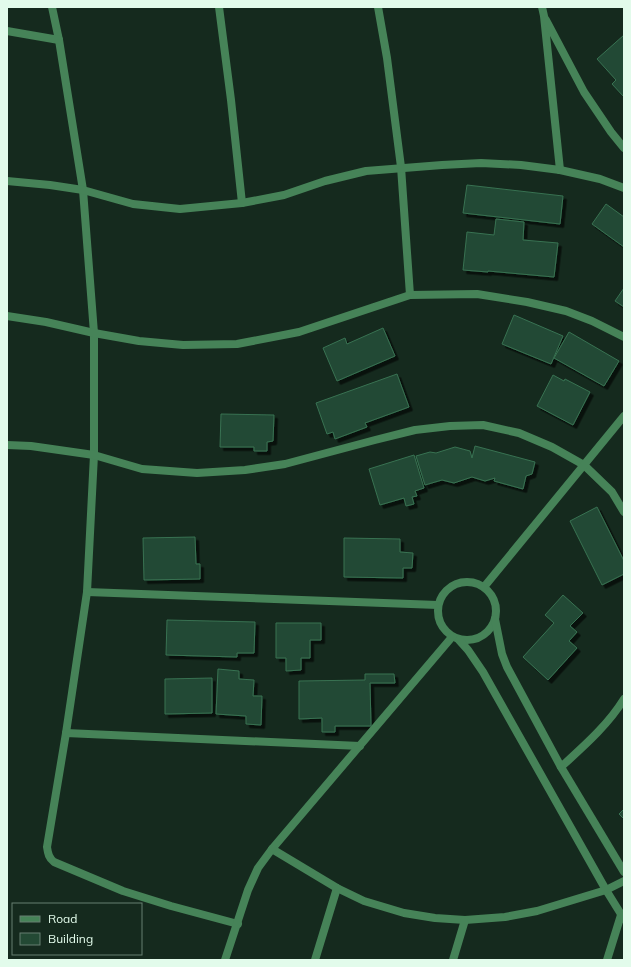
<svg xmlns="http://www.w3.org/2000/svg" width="631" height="967" font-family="Mulish,sans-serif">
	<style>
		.building { fill: #234934; stroke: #387252; filter: url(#shadow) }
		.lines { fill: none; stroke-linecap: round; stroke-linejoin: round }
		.minor { stroke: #468358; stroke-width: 8 }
	</style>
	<defs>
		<filter id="shadow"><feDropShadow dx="3.5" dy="3.5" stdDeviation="0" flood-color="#0009"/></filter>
	</defs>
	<rect width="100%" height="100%" fill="#152a1e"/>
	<g class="building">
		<path d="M624 35V97L612 84 616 80 597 59Z"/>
		<path d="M467 185 563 196 560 224 463 213Z"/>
		<path d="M606 204 624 217V247L592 224Z"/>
		<path d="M496 219 524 222 523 240 558 243 554 277 488 271V272L463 270 467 232 494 235Z"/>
		<path d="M624 288V307L615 301Z"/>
		<path d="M514 315 563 336 551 364 502 344Z"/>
		<path d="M383 328 395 356 337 381 323 348 345 338 347 344Z"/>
		<path d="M569 332 619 361 604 386 554 358Z"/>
		<path d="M397 374 409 407 365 423 367 427 335 439 333 432 327 434 316 403Z"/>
		<path d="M553 375 564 381 565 379 590 392 573 425 537 406Z"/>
		<path d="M221 414 274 415 273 441 267 442V451H254V447H220Z"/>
		<path d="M475 446 535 462 532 474 526 476 523 489 494 481 495 478 485 481 472 477 454 483 442 480 425 485 416 456 430 452 436 453 455 447 470 451 472 458Z"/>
		<path d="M414 455 424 488 415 491 417 496 412 497 414 504 406 506 404 498 380 505 369 469Z"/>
		<path d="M597 507 624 561V574L602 585 570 521Z"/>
		<path d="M195 537 196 564H200V579L144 580 143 538Z"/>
		<path d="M344 538 400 539V552L413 553 412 568H403V578L344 577Z"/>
		<path d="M563 595 583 613 570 626 577 632 569 641 577 648 548 680 523 657 554 623 545 615Z"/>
		<path d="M167 620 255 622 254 653H237V657L166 655Z"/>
		<path d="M276 623H321V640H310V658H301V670L286 671V658H276Z"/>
		<path d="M218 669 239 671V679L254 680 253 696H262L261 725 246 724V716L216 714Z"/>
		<path d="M365 674H394L395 683H370L371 726H335V732H322V718L299 719V681L365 680Z"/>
		<path d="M212 678V713L165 714V679Z"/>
		<path d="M624 809V819L619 814Z"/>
	</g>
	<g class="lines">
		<g class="minor">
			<path d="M52 7 59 40 83 190 94 333V455L87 592 66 733 47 847C48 854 49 858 54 862L123 891 171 906 238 924"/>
			<path d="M219 7 231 100 242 203"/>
			<path d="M378 7 387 58 401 167 410 295"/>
			<path d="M542 7 544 16 560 170"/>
			<path d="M546 20 584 92 611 132 624 148"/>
			<path d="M7 31 59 40"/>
			<path d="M7 181 50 185 83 190 133 204 180 209 242 203 284 195 325 181 366 171 442 165 481 163 521 165 560 170 600 179 624 188"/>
			<path d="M7 316 46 322 94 333 139 341 183 345 237 344 299 332 410 295 477 294 527 302 566 311 592 321 624 337"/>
			<path d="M7 445 31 446 94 455 142 469 197 473 245 470 285 464 375 440 415 430 450 426 483 425 519 433 552 447 584 465 612 492 624 512"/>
			<circle cx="467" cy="611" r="29"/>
			<path d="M484 587 624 416"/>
			<path d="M87 592 438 605"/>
			<path d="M495 619 502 654 507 667 561 767 624 872"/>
			<path d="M459 640 468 650 483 672 606 890 624 919"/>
			<path d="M66 733 360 746"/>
			<path d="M561 767C584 746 608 725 624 699"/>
			<path d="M272 849 337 888 364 901 404 913 435 918 465 920 505 917 537 911 606 890 624 881"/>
			<path d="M225 960 248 890 258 868 272 849 452 637"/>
			<path d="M315 960 337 888"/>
			<path d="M453 960 465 920"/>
			<path d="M607 960 621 915"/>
		</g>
	</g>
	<rect width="631" height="967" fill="none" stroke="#e2fbeb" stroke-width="16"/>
	<rect x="12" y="903" width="130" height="52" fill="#152a1e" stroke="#677e70"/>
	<rect x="20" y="916" width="20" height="6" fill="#468358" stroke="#677e70"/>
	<text x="48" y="923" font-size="12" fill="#e2fbeb">Road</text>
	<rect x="20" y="933" width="20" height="12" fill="#234934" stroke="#677e70"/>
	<text x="48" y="943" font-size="12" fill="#e2fbeb">Building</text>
</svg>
